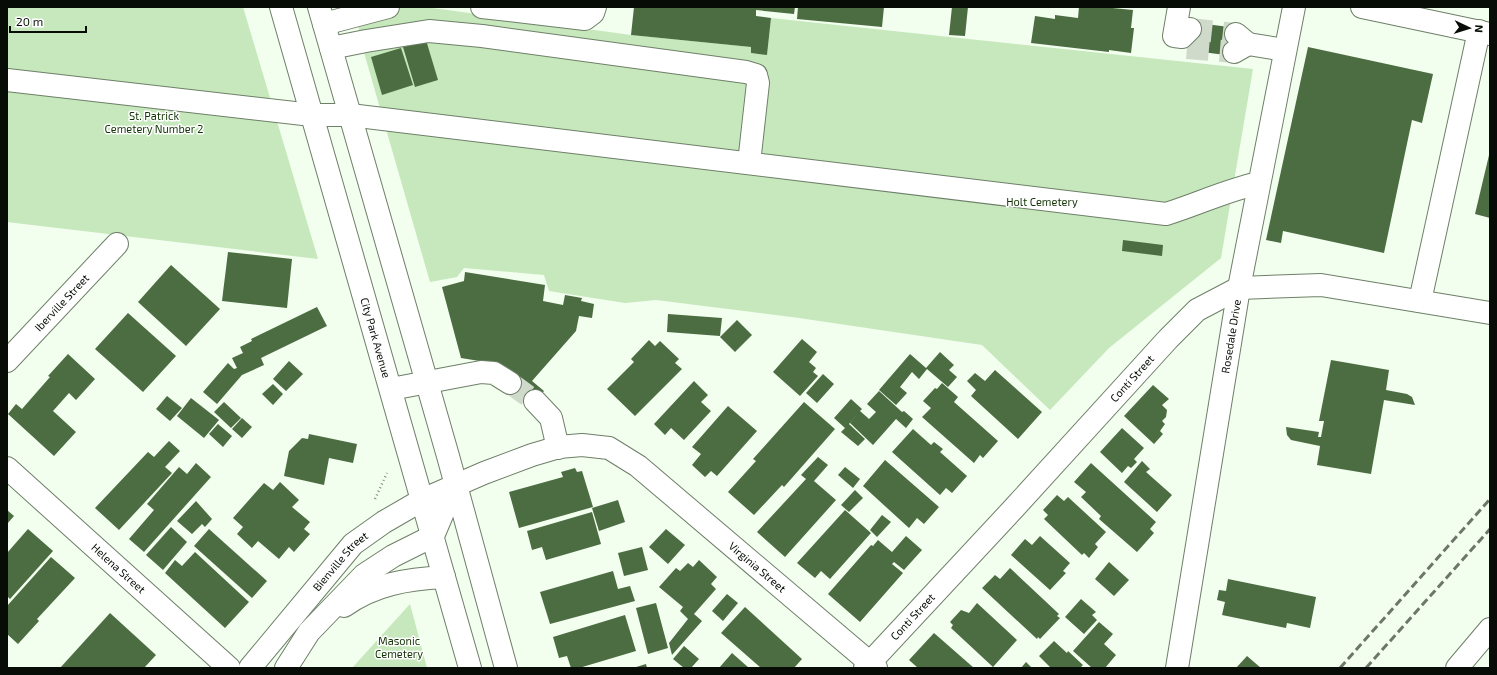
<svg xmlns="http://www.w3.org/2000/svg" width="1497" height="675" font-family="'Exo 2',sans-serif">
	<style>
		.green { fill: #c6e8bc }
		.building { fill: #4c6c42 }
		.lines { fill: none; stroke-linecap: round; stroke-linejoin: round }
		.minor-tunnel { stroke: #cfdacb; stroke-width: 22; stroke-dasharray: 22 11; stroke-linecap: butt }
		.minor-casing { stroke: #6e7f68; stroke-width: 24 }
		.major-casing { stroke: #6e7f68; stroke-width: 24 }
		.path { stroke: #838c81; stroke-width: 2.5; stroke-dasharray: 1 3; stroke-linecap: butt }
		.minor { stroke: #fff; stroke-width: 22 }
		.major { stroke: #fff; stroke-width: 22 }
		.rail { stroke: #6e766b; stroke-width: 3; stroke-dasharray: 8 4; stroke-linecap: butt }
		.labels { text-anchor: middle; stroke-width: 3; stroke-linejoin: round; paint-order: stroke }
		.park-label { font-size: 11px; fill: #123404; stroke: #fff }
		.street-label { font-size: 11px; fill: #070d06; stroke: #fff }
	</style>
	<rect width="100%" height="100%" fill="#f2feee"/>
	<g class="green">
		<path d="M7 7H243L318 259 7 222Z"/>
		<path d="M405 7H425L631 35 751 47V53L767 55 771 18 1253 69 1221 258 1109 348 1050 410 982 345 799 318 656 300 625 303 549 291 544 275 464 268 457 277 430 282 365 56 356 17Z"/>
		<path d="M410 604 427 668H352Z"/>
	</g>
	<g class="building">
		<path d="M634 7H795L794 14 756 10V16L771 18 767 55 751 53V47L631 35Z"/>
		<path d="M798 7H884L882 27 797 19Z"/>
		<path d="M952 7H968L965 36 949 35Z"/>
		<path d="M1079 7H1102L1133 10 1131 28H1134L1131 53 1109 50V52L1031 43 1035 16 1055 19V15L1078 18Z"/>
		<path d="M1190 22 1237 28 1233 56 1187 50Z"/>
		<path d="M426 40 438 80 415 87 403 47Z"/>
		<path d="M1308 47 1433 74 1422 123 1412 120 1384 253 1283 231 1281 243 1266 240Z"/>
		<path d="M401 48 413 85 382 95 371 57Z"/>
		<path d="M1490 151V218L1475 214Z"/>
		<path d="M1123 240 1163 245 1162 256 1122 251Z"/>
		<path d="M228 252 292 259 287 308 222 301Z"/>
		<path d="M171 265 220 309 186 346 138 302Z"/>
		<path d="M465 272 545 285 543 301 563 305 565 295 582 298 581 301 594 304 592 318 579 316 576 331 532 381 544 391 532 405 503 392 515 378 498 364 461 358 442 287 464 281Z"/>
		<path d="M317 307 327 326 261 358 264 365 242 375 217 404 203 392 228 363 234 369 237 368 232 358 243 353 240 347 252 341 251 339Z"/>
		<path d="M128 313 176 356 143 392 95 349Z"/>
		<path d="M668 314 722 318 720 336 667 332Z"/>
		<path d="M737 320 752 335 735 352 720 337Z"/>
		<path d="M802 339 817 352 809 362 816 368 813 372 818 376 800 396 773 372Z"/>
		<path d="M649 340 655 346 660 341 679 359 675 363 682 369 635 416 607 389 634 362 631 359Z"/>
		<path d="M940 352 954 365 949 370 957 377 948 387 927 369 919 379 912 372 900 387 907 393 896 405 879 390 910 354 926 368Z"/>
		<path d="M68 354 95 379 76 400 69 393 53 411 76 432 54 456 8 414 16 404 22 409 50 377 48 376Z"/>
		<path d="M1331 360 1389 370 1386 390 1407 394 1412 397 1415 405 1384 400 1371 474 1317 465 1320 446 1291 440 1287 435 1286 427 1319 432 1318 437H1321L1324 421H1319Z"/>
		<path d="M289 361 303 374 286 391 273 379Z"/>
		<path d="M995 370 1042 412 1018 439 971 396 976 390 967 381 975 373 985 381Z"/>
		<path d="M823 374 834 384 817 403 806 393Z"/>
		<path d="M694 381 708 395 701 402 711 411 684 440 671 428 665 435 654 424Z"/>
		<path d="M942 383 958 397 954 402 998 441 983 458 980 455 974 463 922 417 931 408 923 401 935 388 937 389Z"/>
		<path d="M273 384 283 394 273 405 262 394Z"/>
		<path d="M1153 385 1169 399 1162 405 1167 410 1166 417 1162 421 1165 424 1160 431 1163 434 1154 444 1124 416Z"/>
		<path d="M879 391 902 412 904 411 913 419 906 428 896 419 873 445 850 423 859 412 849 424 865 439 858 446 841 432 845 428 834 418 851 399 862 409 860 411 869 419 876 412 867 404Z"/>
		<path d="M167 396 182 408 170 421 156 409Z"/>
		<path d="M191 398 219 420 204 438 177 416Z"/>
		<path d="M224 402 241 418 231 428 214 412Z"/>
		<path d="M804 402 835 429 784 487 782 485 754 515 728 492 756 461 753 459Z"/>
		<path d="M728 406 757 431 717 476 711 471 705 477 692 465 701 454 692 447Z"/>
		<path d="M242 418 252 427 242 438 232 429Z"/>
		<path d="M218 424 232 436 223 447 209 434Z"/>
		<path d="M1122 428 1144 448 1134 459 1137 462 1131 468 1128 466 1122 473 1100 452Z"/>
		<path d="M913 429 931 445 934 442 943 449 940 452 967 476 952 493 946 488 940 495 892 452Z"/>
		<path d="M309 434 357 444 353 463 329 458 324 485 284 476 289 451 302 438 308 439Z"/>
		<path d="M169 441 180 451 165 467 172 473 119 530 95 508 148 452 154 457Z"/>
		<path d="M818 457 828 465 814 481 836 500 785 557 757 532 806 479 801 475Z"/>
		<path d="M885 460 939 507 924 524 917 518 909 528 863 486Z"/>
		<path d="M1142 461 1150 469 1146 472 1172 495 1157 512 1124 482Z"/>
		<path d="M196 463 211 477 144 552 129 539 154 510 147 504 179 467 187 474Z"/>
		<path d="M1091 463 1156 522 1150 529 1154 533 1137 552 1099 519 1101 516 1081 497 1086 492 1074 482Z"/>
		<path d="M845 467 860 479 853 488 838 475Z"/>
		<path d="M575 468 577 472 582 471 593 507 519 528 509 492 563 477 561 472Z"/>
		<path d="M280 482 299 500 292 507 310 522 304 529 310 534 294 552 289 547 279 559 258 541 252 548 237 534 243 527 233 518 264 483 273 490Z"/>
		<path d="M855 490 863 498 849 512 841 505Z"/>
		<path d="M1057 495 1064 501 1068 497 1106 532 1095 544 1098 547 1089 558 1084 553 1082 555 1044 519 1048 515 1043 510Z"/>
		<path d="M618 500 625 522 599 531 592 508Z"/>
		<path d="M196 501 212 519 205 527 202 524 192 534 177 521Z"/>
		<path d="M7 510 14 516 7 524Z"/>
		<path d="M845 510 871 533 830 579 821 571 815 578 797 563Z"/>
		<path d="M592 512 601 544 546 560 542 547 532 550 527 531Z"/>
		<path d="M882 515 891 522 877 537 870 530Z"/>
		<path d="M171 527 187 542 163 570 146 555Z"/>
		<path d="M28 529 53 551 10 599 7 596V553Z"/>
		<path d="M209 529 267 581 252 598 194 546Z"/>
		<path d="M666 529 685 545 668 564 649 547Z"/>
		<path d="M906 536 922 550 904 570 894 562 892 564 903 573 860 622 828 594 871 545 873 546 878 540 892 552Z"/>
		<path d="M1040 536 1070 563 1063 571 1066 573 1050 590 1011 555 1025 539 1032 545Z"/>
		<path d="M642 547 648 570 624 576 618 553Z"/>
		<path d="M195 552 249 602 225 628 165 573 175 560 182 566Z"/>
		<path d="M51 557 75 578 37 619 39 621 18 644 7 634V606Z"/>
		<path d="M699 560 717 577 711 584 716 589 694 614 702 621 672 655 669 643 688 619 680 611 683 607 659 587 676 568 680 571 688 563 693 567Z"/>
		<path d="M1109 562 1129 580 1114 596 1095 579Z"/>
		<path d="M1010 568 1059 614 1057 616 1060 618 1040 639 1038 637 1037 639 982 588 995 575 1000 579Z"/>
		<path d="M613 571 618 589 630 586 635 601 550 624 540 592Z"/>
		<path d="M1228 579 1316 597 1310 628 1287 623 1286 628 1222 615 1225 602 1217 600 1219 590 1226 591Z"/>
		<path d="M727 594 738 603 723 621 712 611Z"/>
		<path d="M1081 599 1096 612 1092 615 1097 620 1084 634 1065 617Z"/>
		<path d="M656 603 668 648 648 654 636 608Z"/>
		<path d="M977 603 1017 640 993 667 951 628 953 625 950 622 961 610 969 613Z"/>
		<path d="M745 607 802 659 794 668H761L721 633Z"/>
		<path d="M110 613 156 655 144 668H60Z"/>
		<path d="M625 615 636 651 579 668H571L567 656 559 658 553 637Z"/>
		<path d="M1099 622 1113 634 1104 644 1116 655 1105 668H1092L1073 651Z"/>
		<path d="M934 633 974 668H918L909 660Z"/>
		<path d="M1054 641 1067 653 1068 651 1083 665 1080 668H1051L1039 656Z"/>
		<path d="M684 646 699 659 691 668H684L673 659Z"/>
		<path d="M732 653 749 668H719Z"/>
		<path d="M1247 656 1261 668H1236Z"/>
		<path d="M1026 662 1032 668H1021Z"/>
		<path d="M646 664 647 668H633Z"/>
	</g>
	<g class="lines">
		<g class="minor-tunnel">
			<path d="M1190 29 1236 34"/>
			<path d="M1187 48 1234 52"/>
			<path d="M510 383 535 401"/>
		</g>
		<defs>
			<g id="minor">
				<path d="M482 7 585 19 593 13 595 7"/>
				<path d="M1179 7 1174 36 1182 37 1190 29"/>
				<path d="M324 24 388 7"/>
				<path d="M1248 44 1285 50"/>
				<path d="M331 48 366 41 429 31 482 36 746 72 756 75 758 83 749 163"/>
				<path d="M1234 52 1248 44 1236 34"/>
				<path d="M7 80 312 115H350L1166 214C1198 204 1227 190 1259 183"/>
				<path d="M1420 301 1479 31"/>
				<path id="s1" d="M7 361 117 244"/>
				<path d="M391 389 481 372 494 373 510 383"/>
				<path d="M535 401 551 418 558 448"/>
				<path id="s2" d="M7 468 229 668"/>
				<path d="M344 606C374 584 408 579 444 577"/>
				<path id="s3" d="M250 668 353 544 384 522 422 500 484 473 532 455 559 447 582 445 609 448 638 466 876 668"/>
				<path d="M286 668 309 632 364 575 393 556 433 536 455 484"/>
				<path id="s4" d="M865 668 1015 507 1168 339 1197 310 1239 288 1321 285 1490 313"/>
				<path id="s5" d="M1177 668 1239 288 1294 7"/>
				<path d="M1457 668 1490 629"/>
			</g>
			<g id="major">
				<path id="s6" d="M281 7 470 668"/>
				<path d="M319 7 448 456 506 668"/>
				<path d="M1362 7 1490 34"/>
			</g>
		</defs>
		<use href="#minor" class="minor-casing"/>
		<use href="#major" class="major-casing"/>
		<path class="path" d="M375 499 387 473"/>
		<use href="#minor" class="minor"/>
		<use href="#major" class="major"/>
		<g class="rail">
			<path d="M1340 668 1490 499"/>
			<path d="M1366 668 1490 529"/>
		</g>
	</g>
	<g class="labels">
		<g class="park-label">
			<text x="154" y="120">St. Patrick<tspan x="154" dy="13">Cemetery Number 2</tspan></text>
			<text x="1042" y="206">Holt Cemetery</text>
			<text x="399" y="645">Masonic<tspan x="399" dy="13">Cemetery</tspan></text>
		</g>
		<g class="street-label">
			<text dy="4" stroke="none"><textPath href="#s1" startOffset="80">Iberville Street</textPath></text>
			<text dy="4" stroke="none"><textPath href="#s6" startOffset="344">City Park Avenue</textPath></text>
			<text dy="4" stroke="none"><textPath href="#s5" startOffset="336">Rosedale Drive</textPath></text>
			<text dy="4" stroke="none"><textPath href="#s4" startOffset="394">Conti Street</textPath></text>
			<text dy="4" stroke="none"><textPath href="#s3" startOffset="140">Bienville Street</textPath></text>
			<text dy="4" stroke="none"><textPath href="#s3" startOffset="631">Virginia Street</textPath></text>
			<text dy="4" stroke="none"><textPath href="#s2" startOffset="150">Helena Street</textPath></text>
			<text dy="4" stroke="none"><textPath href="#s4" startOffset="70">Conti Street</textPath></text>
		</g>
	</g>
	<rect width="1497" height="675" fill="none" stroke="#070d06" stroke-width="16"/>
	<g transform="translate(1469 28) rotate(94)" stroke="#ffffff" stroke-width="3" paint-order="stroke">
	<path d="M0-3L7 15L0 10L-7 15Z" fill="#070d06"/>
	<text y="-6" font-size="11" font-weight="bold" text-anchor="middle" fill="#070d06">N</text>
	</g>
	<path d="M10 26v6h76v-6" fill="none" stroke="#070d06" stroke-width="2"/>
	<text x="16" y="26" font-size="12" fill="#070d06" stroke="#ffffff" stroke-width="3" paint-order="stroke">20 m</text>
</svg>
